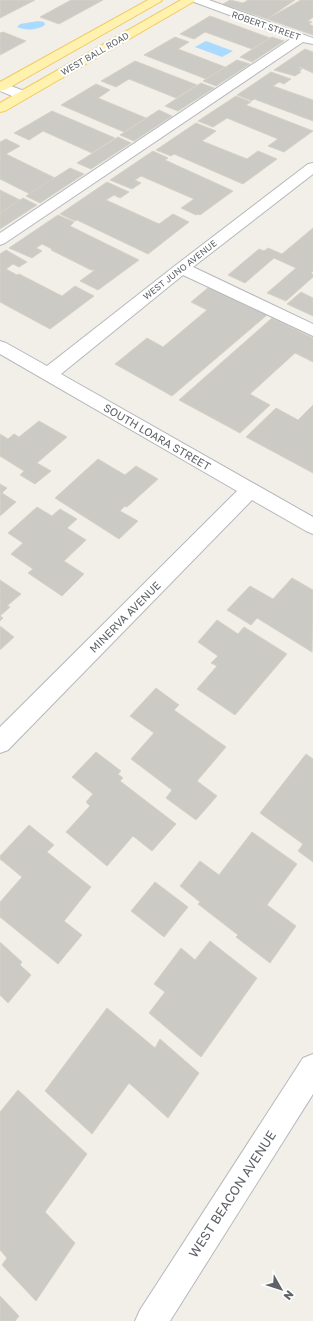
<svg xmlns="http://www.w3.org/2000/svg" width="313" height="1321" font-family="'Golos Text',sans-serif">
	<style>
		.water { fill: #aadaff }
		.building { fill: #cccac5; stroke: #d6d1c6 }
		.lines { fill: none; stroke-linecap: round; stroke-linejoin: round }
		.minor-casing { stroke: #b5b8bc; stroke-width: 2 }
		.major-casing { stroke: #f2c960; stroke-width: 2 }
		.minor { fill: #fff; fill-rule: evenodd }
		.major { fill: #fff2af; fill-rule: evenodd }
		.labels { text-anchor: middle; stroke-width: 4; stroke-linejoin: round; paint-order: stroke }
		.far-street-label { font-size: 9px; fill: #5f6368; stroke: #fff }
		.street-label { font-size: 11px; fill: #5f6368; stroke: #fff }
		.near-street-label { font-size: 13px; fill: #5f6368; stroke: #fff }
	</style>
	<rect width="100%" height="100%" fill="#f1efe8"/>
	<g class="water">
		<path d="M38 21 44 22 45 25C38 30 25 31 17 27L20 24Z"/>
		<path d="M206 41 233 51 222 57 195 47Z"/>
	</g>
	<g class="building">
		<path d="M0 0H35L0 18Z"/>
		<path d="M71 0H103L59 24 40 17Z"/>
		<path d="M230 0 243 3 248 0H295L267 19 223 4Z"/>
		<path d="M301 0H313V17L308 21 312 22 309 24 313 26V35L267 19Z"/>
		<path d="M210 16 270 38 252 49 205 32 194 39 180 34Z"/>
		<path d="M3 32 26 41 0 55V33Z"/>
		<path d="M175 37 189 42 178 49 225 67 206 79 144 55Z"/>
		<path d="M272 37 284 41 252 62 240 57Z"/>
		<path d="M305 49 313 52V73L300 67 299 68 302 69 299 71 301 72 295 76 274 70Z"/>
		<path d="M237 60 250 64 216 86 203 81Z"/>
		<path d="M135 61 197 85 176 98 129 79 116 87 101 81Z"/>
		<path d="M271 72 291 79 284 84 279 82 273 86 313 100V121L254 99 252 101 237 95Z"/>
		<path d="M201 83 214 88 178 111 165 106Z"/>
		<path d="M96 84 110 90 98 98 146 118 124 132 61 105Z"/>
		<path d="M236 96 251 102 246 105 313 131 284 152 268 146 278 139 227 118 213 127 198 121Z"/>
		<path d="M159 110 172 116 134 141 120 135Z"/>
		<path d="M52 111 115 138 92 153 43 131 29 140 14 133Z"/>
		<path d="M196 123 216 131 202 141 247 159 258 151 277 159 243 184 174 154 171 156 156 150Z"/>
		<path d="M118 137 131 143 91 169 77 163Z"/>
		<path d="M6 139 20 146 6 154 55 178 30 194 0 179V142Z"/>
		<path d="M153 151 168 158 165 160 233 191 200 215 198 214 196 215 181 208 194 199 141 176 135 180 141 183 132 189 110 180Z"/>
		<path d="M70 168 84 174 40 203 26 196Z"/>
		<path d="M107 182 129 192 120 198 114 195 106 200 159 224 173 214 189 222 148 254 77 220 75 221 60 214Z"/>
		<path d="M0 190 20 200 0 213Z"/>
		<path d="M23 198 37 205 0 229V213Z"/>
		<path d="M58 215 74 222 70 226 139 260 98 290 80 281 95 270H91L51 250 52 249 42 244 36 248 42 251 32 258 9 248Z"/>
		<path d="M313 228V271L311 273 313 274V277L286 301 267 293 296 268 274 258 245 283 228 275 259 249 264 251 268 248 282 254Z"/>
		<path d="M6 250 27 262 19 267 13 264 6 269 17 275 19 274 62 296 75 286 94 296 50 329 0 302V254Z"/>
		<path d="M209 287 267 315 172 396 115 364 147 338 163 347 207 310 191 302Z"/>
		<path d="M301 292 313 298V316L287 304Z"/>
		<path d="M272 318 313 338V362L295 353 250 394 270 405 240 433 179 400Z"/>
		<path d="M313 405V473L246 437 276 408 298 420Z"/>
		<path d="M39 421 67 437 37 463 51 471 35 484 20 475 24 471 0 456V434L8 439 14 434 19 437Z"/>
		<path d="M98 459 125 475 136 466 158 479 127 507 125 506 120 511 138 521 119 539 55 498Z"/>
		<path d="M0 484 7 488 2 493 16 502 0 516Z"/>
		<path d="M37 507 52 516 60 509 77 519 67 528 86 540 64 561 84 574 62 596 28 573 33 569 11 554 23 543 8 533Z"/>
		<path d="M292 578 313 590 312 652 257 618 251 625 227 610 250 586 273 599Z"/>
		<path d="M0 580 21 594 7 606 10 607 0 616 3 618 0 621Z"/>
		<path d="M217 620 238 634 244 627 287 654 235 715 197 689 217 666 211 663 218 656 198 642Z"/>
		<path d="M0 626 14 637 0 650Z"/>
		<path d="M156 688 179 705 174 710 226 747 197 781 217 796 196 820 166 798 172 790 131 759 154 733 130 716Z"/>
		<path d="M96 752 121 771 118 774 123 778 120 781 176 824 152 851 133 836 107 866 66 832 90 806 86 802 93 794 72 777Z"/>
		<path d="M306 754 313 759V862L298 851 303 844 260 813Z"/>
		<path d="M29 825 54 845 47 852 91 887 64 921 82 935 58 964 0 917V902L22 877 0 859V856Z"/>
		<path d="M252 832 297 864 267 905 296 926 270 963 236 937 238 935 198 904 200 902 180 886 200 861 219 875Z"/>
		<path d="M155 882 188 907 164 937 131 911Z"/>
		<path d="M210 941 257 978 201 1057 149 1013 165 992 154 984 181 948 195 960Z"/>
		<path d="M0 942 22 962 20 965 31 975 8 1003 0 995Z"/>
		<path d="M107 1008 155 1048 160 1039 199 1073 168 1118 129 1083 92 1134 45 1091Z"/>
		<path d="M18 1090 87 1154 45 1212 75 1243 36 1301 2 1265 7 1258 0 1250V1112Z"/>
		<path d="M0 1296 19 1316 15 1321H0Z"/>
	</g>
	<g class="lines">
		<defs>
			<g id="minor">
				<path d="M192 0H209L313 38V44L303 42 5 243 0 245V233L292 38 194 2Z"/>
				<path d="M0 82 27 92 28 95 27 98H17L0 91Z"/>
				<path d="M313 163V174L193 267 313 324V336L183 275 61 374 313 517V534L306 531 252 500 8 750 0 753V727L237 491 0 354V341L6 343 47 366 176 265 308 164Z"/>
				<path d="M313 1054V1094L170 1321H135L140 1310 303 1058Z"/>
			</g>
			<g id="major">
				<path d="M148 0H162L160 2 5 90 0 91V82Z"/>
				<path d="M181 0H195L193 2 5 111 0 112V103Z"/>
			</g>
		</defs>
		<use href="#minor" class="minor-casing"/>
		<use href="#major" class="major-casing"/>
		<use href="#minor" class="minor"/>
		<use href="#major" class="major"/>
	</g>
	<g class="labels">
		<g class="far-street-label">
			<text transform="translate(266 26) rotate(19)" y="3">ROBERT STREET</text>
			<text transform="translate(95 54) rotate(-30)" y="3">WEST BALL ROAD</text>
			<text transform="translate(180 270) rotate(-38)" y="3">WEST JUNO AVENUE</text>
		</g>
		<g class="street-label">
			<text transform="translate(157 437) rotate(30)" y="4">SOUTH LOARA STREET</text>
			<text transform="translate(125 617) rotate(-45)" y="4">MINERVA AVENUE</text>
		</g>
		<g class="near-street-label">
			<text transform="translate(232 1194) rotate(-57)" y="5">WEST BEACON AVENUE</text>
		</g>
	</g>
	<g transform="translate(281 1289) rotate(129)" stroke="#ffffff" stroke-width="3" paint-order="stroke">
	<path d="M0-3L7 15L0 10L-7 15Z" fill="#5f6368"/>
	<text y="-6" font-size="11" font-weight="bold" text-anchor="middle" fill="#5f6368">N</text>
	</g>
</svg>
